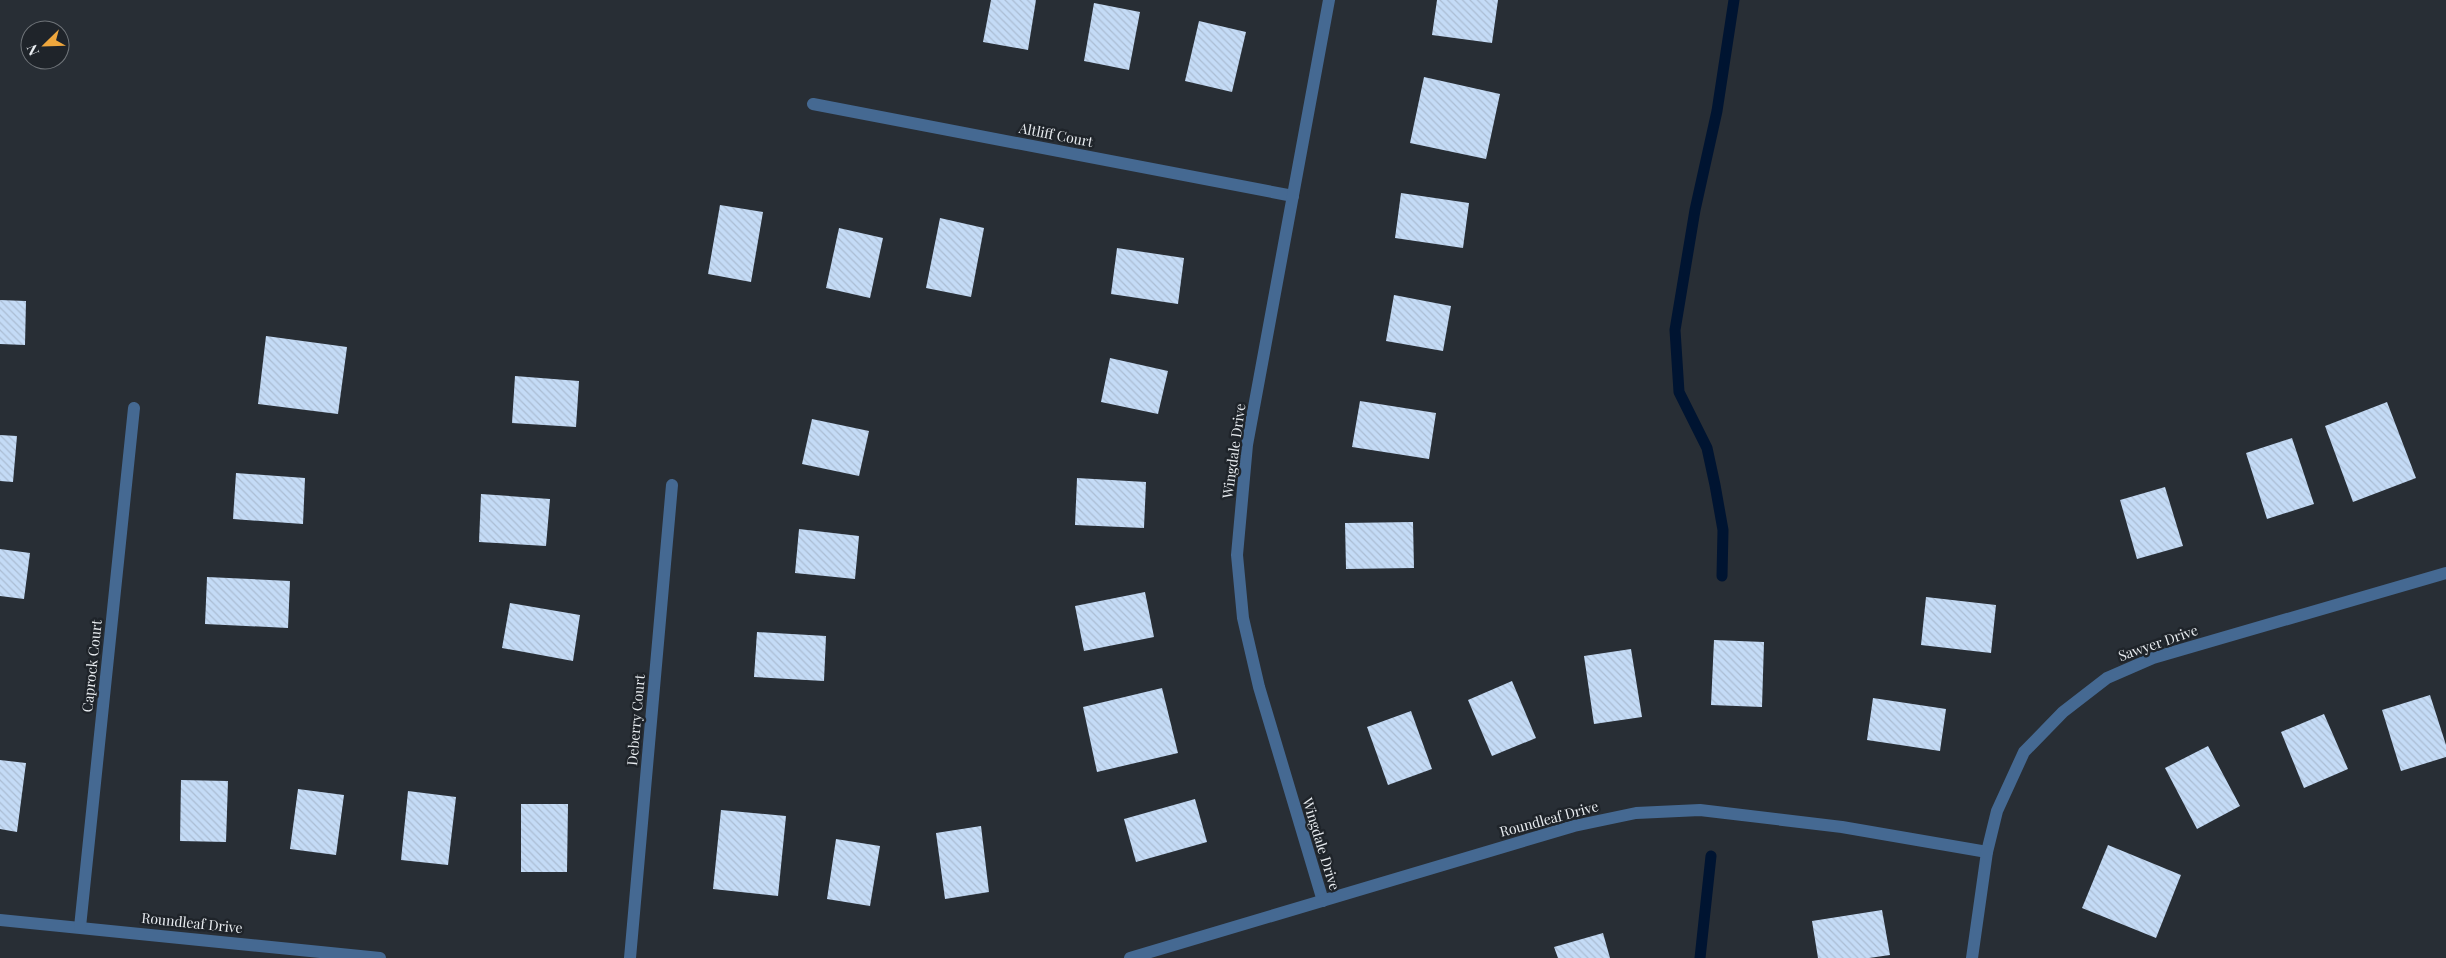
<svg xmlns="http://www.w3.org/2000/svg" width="2446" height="958" font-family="'Playfair Display',serif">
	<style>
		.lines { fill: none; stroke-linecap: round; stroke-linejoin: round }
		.stream { stroke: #001431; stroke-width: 11 }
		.building { fill: url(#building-back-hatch) }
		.minor { stroke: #456992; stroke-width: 12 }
		.labels { text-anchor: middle; stroke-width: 5; stroke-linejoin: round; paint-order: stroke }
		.street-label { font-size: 14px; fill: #e8ecf0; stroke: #1f242a }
	</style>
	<defs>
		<pattern id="building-back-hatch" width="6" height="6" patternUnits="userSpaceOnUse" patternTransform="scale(1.25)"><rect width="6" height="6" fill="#c4dbf6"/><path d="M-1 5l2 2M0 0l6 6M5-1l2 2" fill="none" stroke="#abbdd3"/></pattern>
	</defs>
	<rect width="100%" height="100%" fill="#282e35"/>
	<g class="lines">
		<g class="stream">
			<path d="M1722 576 1723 530 1715 485 1707 448 1679 392 1675 330 1695 210 1717 111 1734 0"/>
			<path d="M1700 958 1711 856"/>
		</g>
	</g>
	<g class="building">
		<path d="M991 0H1036L1028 50 983 42Z"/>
		<path d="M1437 0H1498L1492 43 1432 35Z"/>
		<path d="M1094 3 1140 12 1129 70 1084 61Z"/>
		<path d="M1199 21 1246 32 1232 92 1185 81Z"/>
		<path d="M1424 77 1500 94 1486 159 1410 143Z"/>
		<path d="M1401 193 1469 203 1463 248 1395 238Z"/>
		<path d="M720 205 763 212 751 282 708 274Z"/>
		<path d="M940 218 984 228 971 297 926 288Z"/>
		<path d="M839 228 883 238 870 298 826 288Z"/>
		<path d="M1117 248 1184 258 1178 304 1111 294Z"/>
		<path d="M1394 295 1451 306 1443 351 1386 341Z"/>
		<path d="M0 300 26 301 25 345 0 344Z"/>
		<path d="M266 336 347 347 338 414 258 404Z"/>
		<path d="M1110 358 1168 371 1158 414 1101 402Z"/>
		<path d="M515 376 579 381 576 427 512 423Z"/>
		<path d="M1360 401 1436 413 1429 459 1352 447Z"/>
		<path d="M2387 402 2416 478 2353 502 2325 426Z"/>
		<path d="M812 419 869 431 859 476 802 464Z"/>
		<path d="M0 435 17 436 13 482 0 481Z"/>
		<path d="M2292 438 2314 504 2267 519 2246 453Z"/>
		<path d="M236 473 305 478 303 524 233 519Z"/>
		<path d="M1077 478 1146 482 1144 528 1075 525Z"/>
		<path d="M2165 487 2183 546 2137 559 2120 500Z"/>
		<path d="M481 494 550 499 546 546 479 542Z"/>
		<path d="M1413 522 1414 568 1346 569 1345 523Z"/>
		<path d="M799 529 859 536 855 579 795 573Z"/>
		<path d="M0 549 30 553 24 599 0 596Z"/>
		<path d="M207 577 290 581 288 628 205 624Z"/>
		<path d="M1145 592 1154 637 1084 651 1075 606Z"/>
		<path d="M1926 597 1996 605 1991 653 1921 645Z"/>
		<path d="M510 603 580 615 573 661 502 648Z"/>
		<path d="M757 632 826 636 824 681 754 677Z"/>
		<path d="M1714 640 1764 642 1762 707 1711 705Z"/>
		<path d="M1631 649 1642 717 1594 724 1584 656Z"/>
		<path d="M1512 681 1536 738 1492 756 1468 700Z"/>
		<path d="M1162 688 1178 753 1097 772 1083 707Z"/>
		<path d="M2430 695 2446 745V757L2401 771 2382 710Z"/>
		<path d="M1873 698 1946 709 1940 751 1867 740Z"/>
		<path d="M1411 711 1432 769 1388 785 1367 727Z"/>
		<path d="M2324 714 2348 769 2304 788 2281 732Z"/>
		<path d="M2208 746 2240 806 2197 829 2165 768Z"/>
		<path d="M0 760 26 763 17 832 0 829Z"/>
		<path d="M181 780 228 781 226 842 180 841Z"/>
		<path d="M298 789 344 795 336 855 290 849Z"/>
		<path d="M408 791 456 797 448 865 401 860Z"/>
		<path d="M1195 799 1207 842 1136 862 1124 819Z"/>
		<path d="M521 804H568L567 872H521Z"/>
		<path d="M721 810 786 816 778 896 713 889Z"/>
		<path d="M981 826 989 892 945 899 936 833Z"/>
		<path d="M836 839 880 846 870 906 827 899Z"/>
		<path d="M2108 845 2181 875 2156 938 2082 908Z"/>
		<path d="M1882 910 1890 955 1869 958H1818L1812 921Z"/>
		<path d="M1603 933 1610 958H1558L1554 947Z"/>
	</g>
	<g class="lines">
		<g class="minor">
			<path d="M813 104 1293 196"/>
			<path d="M1323 901 1259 687 1243 618 1237 555 1247 445 1329 0"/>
			<path d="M0 920 380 958"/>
			<path d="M80 927 134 408"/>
			<path d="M630 958 672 485"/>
			<path d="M1130 958 1574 826 1636 813 1700 810 1842 827 1987 852"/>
			<path d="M1972 958 1987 852 1997 811 2024 752 2063 712 2107 678 2153 658 2446 573"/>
		</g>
	</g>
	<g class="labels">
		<g class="street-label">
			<text transform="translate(1056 135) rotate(11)" y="5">Altliff Court</text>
			<text transform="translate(1234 451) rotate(-82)" y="5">Wingdale Drive</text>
			<text transform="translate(2158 643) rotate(-19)" y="5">Sawyer Drive</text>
			<text transform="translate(92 666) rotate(-84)" y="5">Caprock Court</text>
			<text transform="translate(636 720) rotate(-85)" y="5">Deberry Court</text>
			<text transform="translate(1549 819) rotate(-15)" y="5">Roundleaf Drive</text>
			<text transform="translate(1321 844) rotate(73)" y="5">Wingdale Drive</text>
			<text transform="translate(192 923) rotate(6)" y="5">Roundleaf Drive</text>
		</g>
	</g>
	<g transform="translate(45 45) rotate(247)"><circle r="24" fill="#1f242a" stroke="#6f7479"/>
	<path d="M0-4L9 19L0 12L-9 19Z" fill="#efa73d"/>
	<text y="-8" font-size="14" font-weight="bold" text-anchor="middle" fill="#e8ecf0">N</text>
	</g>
</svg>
